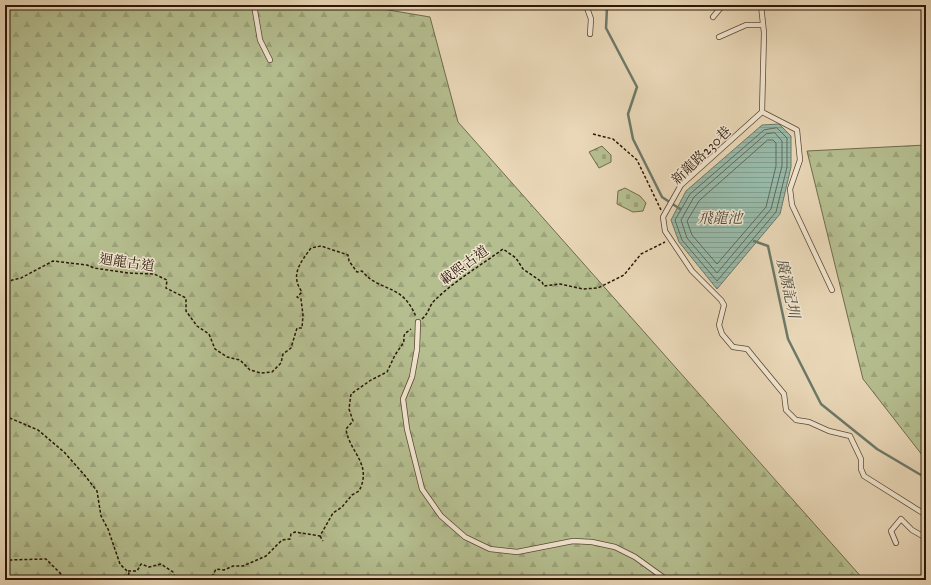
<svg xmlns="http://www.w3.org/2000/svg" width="931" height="585" font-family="'IM FELL Great Primer','Noto Serif TC',serif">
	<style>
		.forest { fill: url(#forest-firs); stroke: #706b4c }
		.cemetery { fill: url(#cemetery-stones); stroke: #706b4c }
		.water { fill: url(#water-rules); stroke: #6c7969 }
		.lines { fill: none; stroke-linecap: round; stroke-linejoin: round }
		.shore { stroke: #626959; stroke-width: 1 }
		.stream { stroke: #6c7969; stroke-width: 2.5 }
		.lane-casing { stroke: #5a4834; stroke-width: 6 }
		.path { stroke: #2b1808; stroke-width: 1.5; stroke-dasharray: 3 2; stroke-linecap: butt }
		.lane { stroke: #f1e5d0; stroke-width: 4.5 }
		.labels { text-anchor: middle; stroke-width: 3; stroke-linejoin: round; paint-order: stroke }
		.street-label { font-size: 14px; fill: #2b1808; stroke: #f1e5d0 }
		.water-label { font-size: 15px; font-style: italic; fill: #4c4939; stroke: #f1e5d0 }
	</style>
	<defs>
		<pattern id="forest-firs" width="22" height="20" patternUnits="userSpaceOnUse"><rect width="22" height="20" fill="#b5be8f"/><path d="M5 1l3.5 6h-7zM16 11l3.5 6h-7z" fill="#9ca37a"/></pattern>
		<pattern id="cemetery-stones" width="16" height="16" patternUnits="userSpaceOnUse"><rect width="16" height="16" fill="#b5be8f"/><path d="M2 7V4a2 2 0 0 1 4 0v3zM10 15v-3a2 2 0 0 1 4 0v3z" fill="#9ca37a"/></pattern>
		<pattern id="water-rules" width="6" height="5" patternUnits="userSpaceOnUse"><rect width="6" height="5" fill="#98baaa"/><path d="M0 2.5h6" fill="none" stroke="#839f91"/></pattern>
	</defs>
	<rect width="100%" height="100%" fill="#e9d7b7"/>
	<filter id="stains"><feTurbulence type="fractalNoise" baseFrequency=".005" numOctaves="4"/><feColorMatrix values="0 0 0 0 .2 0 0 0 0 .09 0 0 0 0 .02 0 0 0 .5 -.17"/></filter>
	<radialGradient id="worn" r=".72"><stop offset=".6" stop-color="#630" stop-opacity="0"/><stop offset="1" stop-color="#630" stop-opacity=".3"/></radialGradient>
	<g class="forest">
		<path d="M5 5H359L430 17 458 122 864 580H5Z"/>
		<path d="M926 145V460L863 379 807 151Z"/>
	</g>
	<g class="cemetery">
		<path d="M602 146 611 155V162L599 168 589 152Z"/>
		<path d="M625 188 640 196 646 203 643 211 633 212 617 204 618 191Z"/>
	</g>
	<path class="water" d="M779 124 791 136V167L780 214 717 289 679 242 671 220 686 191 762 125Z"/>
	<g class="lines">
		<g class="shore">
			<path d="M777 128 787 138V167L776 212 717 281 682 240 675 220 690 194 764 130Z"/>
			<path d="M775 133 782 141V166L771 209 717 273 687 238 681 220 694 197 766 134Z"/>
			<path d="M768 140H773L776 143V166L766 207 717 264 692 235 687 221 699 201Z"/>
		</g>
		<g class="stream">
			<path d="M609 5 607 8 606 28 637 87 628 114 633 139 662 197 680 209"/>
			<path d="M754 241 768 246 788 339 821 404 877 449 926 478"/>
		</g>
		<defs>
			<g id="lane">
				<path d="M254 5 260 40 270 60"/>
				<path d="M586 5 591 19 590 34"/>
				<path d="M761 5 764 33 762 112 681 185 663 217 665 231 692 271 721 300 724 305 719 325 722 334 733 347 747 349 784 394 786 410 796 420 809 422 829 431 850 436 861 459V469L864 476 926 515"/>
				<path d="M713 17 723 5"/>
				<path d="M719 37 746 25H763"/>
				<path d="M762 112 797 130 800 160 790 189 792 205 832 290"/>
				<path d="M418 322 417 349 412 377 403 399 407 429 422 489 441 516 465 537 490 549 517 552 573 541 592 542 615 547 635 557 667 580"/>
				<path d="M896 543 891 531 901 519 912 530 926 538"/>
			</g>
		</defs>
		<use href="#lane" class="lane-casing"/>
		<g class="path">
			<path d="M593 134 613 139 637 160 661 210"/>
			<path d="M5 289 12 280 21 278 53 261 87 265 94 268 128 273 154 274 167 280 166 288 186 298V311L197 326 209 334 215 349 227 357 240 360 250 370 261 373 272 372 281 363 283 354 291 348 297 328H302L303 315 301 299 297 297 302 292C290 275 300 263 311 248L321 246 348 255 349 261 357 272 362 271C380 293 402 282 416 317"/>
			<path d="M422 319C429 313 429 306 434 301 454 281 480 266 503 249L516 258 523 269 542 282 544 286 560 284 583 289 598 288 624 275 641 254 665 242"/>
			<path d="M5 416 38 430 64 452 86 477 97 491 101 516 108 529 120 564 129 573 127 580"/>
			<path d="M320 536 323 541"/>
			<path d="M5 558 8 560 46 559 67 580"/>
			<path d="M128 571H137L141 564 149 567 161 564 173 572 175 577 193 580"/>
			<path d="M202 580 213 575 216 569 224 570 233 566H243L266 556 282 540 290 539 291 534 295 532 320 536 333 513 342 507 352 495 359 491C373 464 349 452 346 429L353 421 349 409 351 394 371 380 387 372 395 355 404 342C403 333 405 334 411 329"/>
		</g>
		<use href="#lane" class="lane"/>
	</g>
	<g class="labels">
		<g class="street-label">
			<text transform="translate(701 155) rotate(-44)" y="5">新龍路230巷</text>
			<text transform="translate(127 262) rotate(8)" y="5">迴龍古道</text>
			<text transform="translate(464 265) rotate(-36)" y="5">載熙古道</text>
		</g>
		<g class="water-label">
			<text x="720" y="223">飛龍池</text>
			<text transform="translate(788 288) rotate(78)" y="5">廣源記圳</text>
		</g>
	</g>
	<rect width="931" height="585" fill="none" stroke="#e9d7b7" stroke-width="20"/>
	<rect x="6" y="6" width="919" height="573" fill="none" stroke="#2b1808" stroke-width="2"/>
	<rect x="10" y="10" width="911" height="565" fill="none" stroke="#2b1808"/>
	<rect width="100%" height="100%" filter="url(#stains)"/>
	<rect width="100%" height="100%" fill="url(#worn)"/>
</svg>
